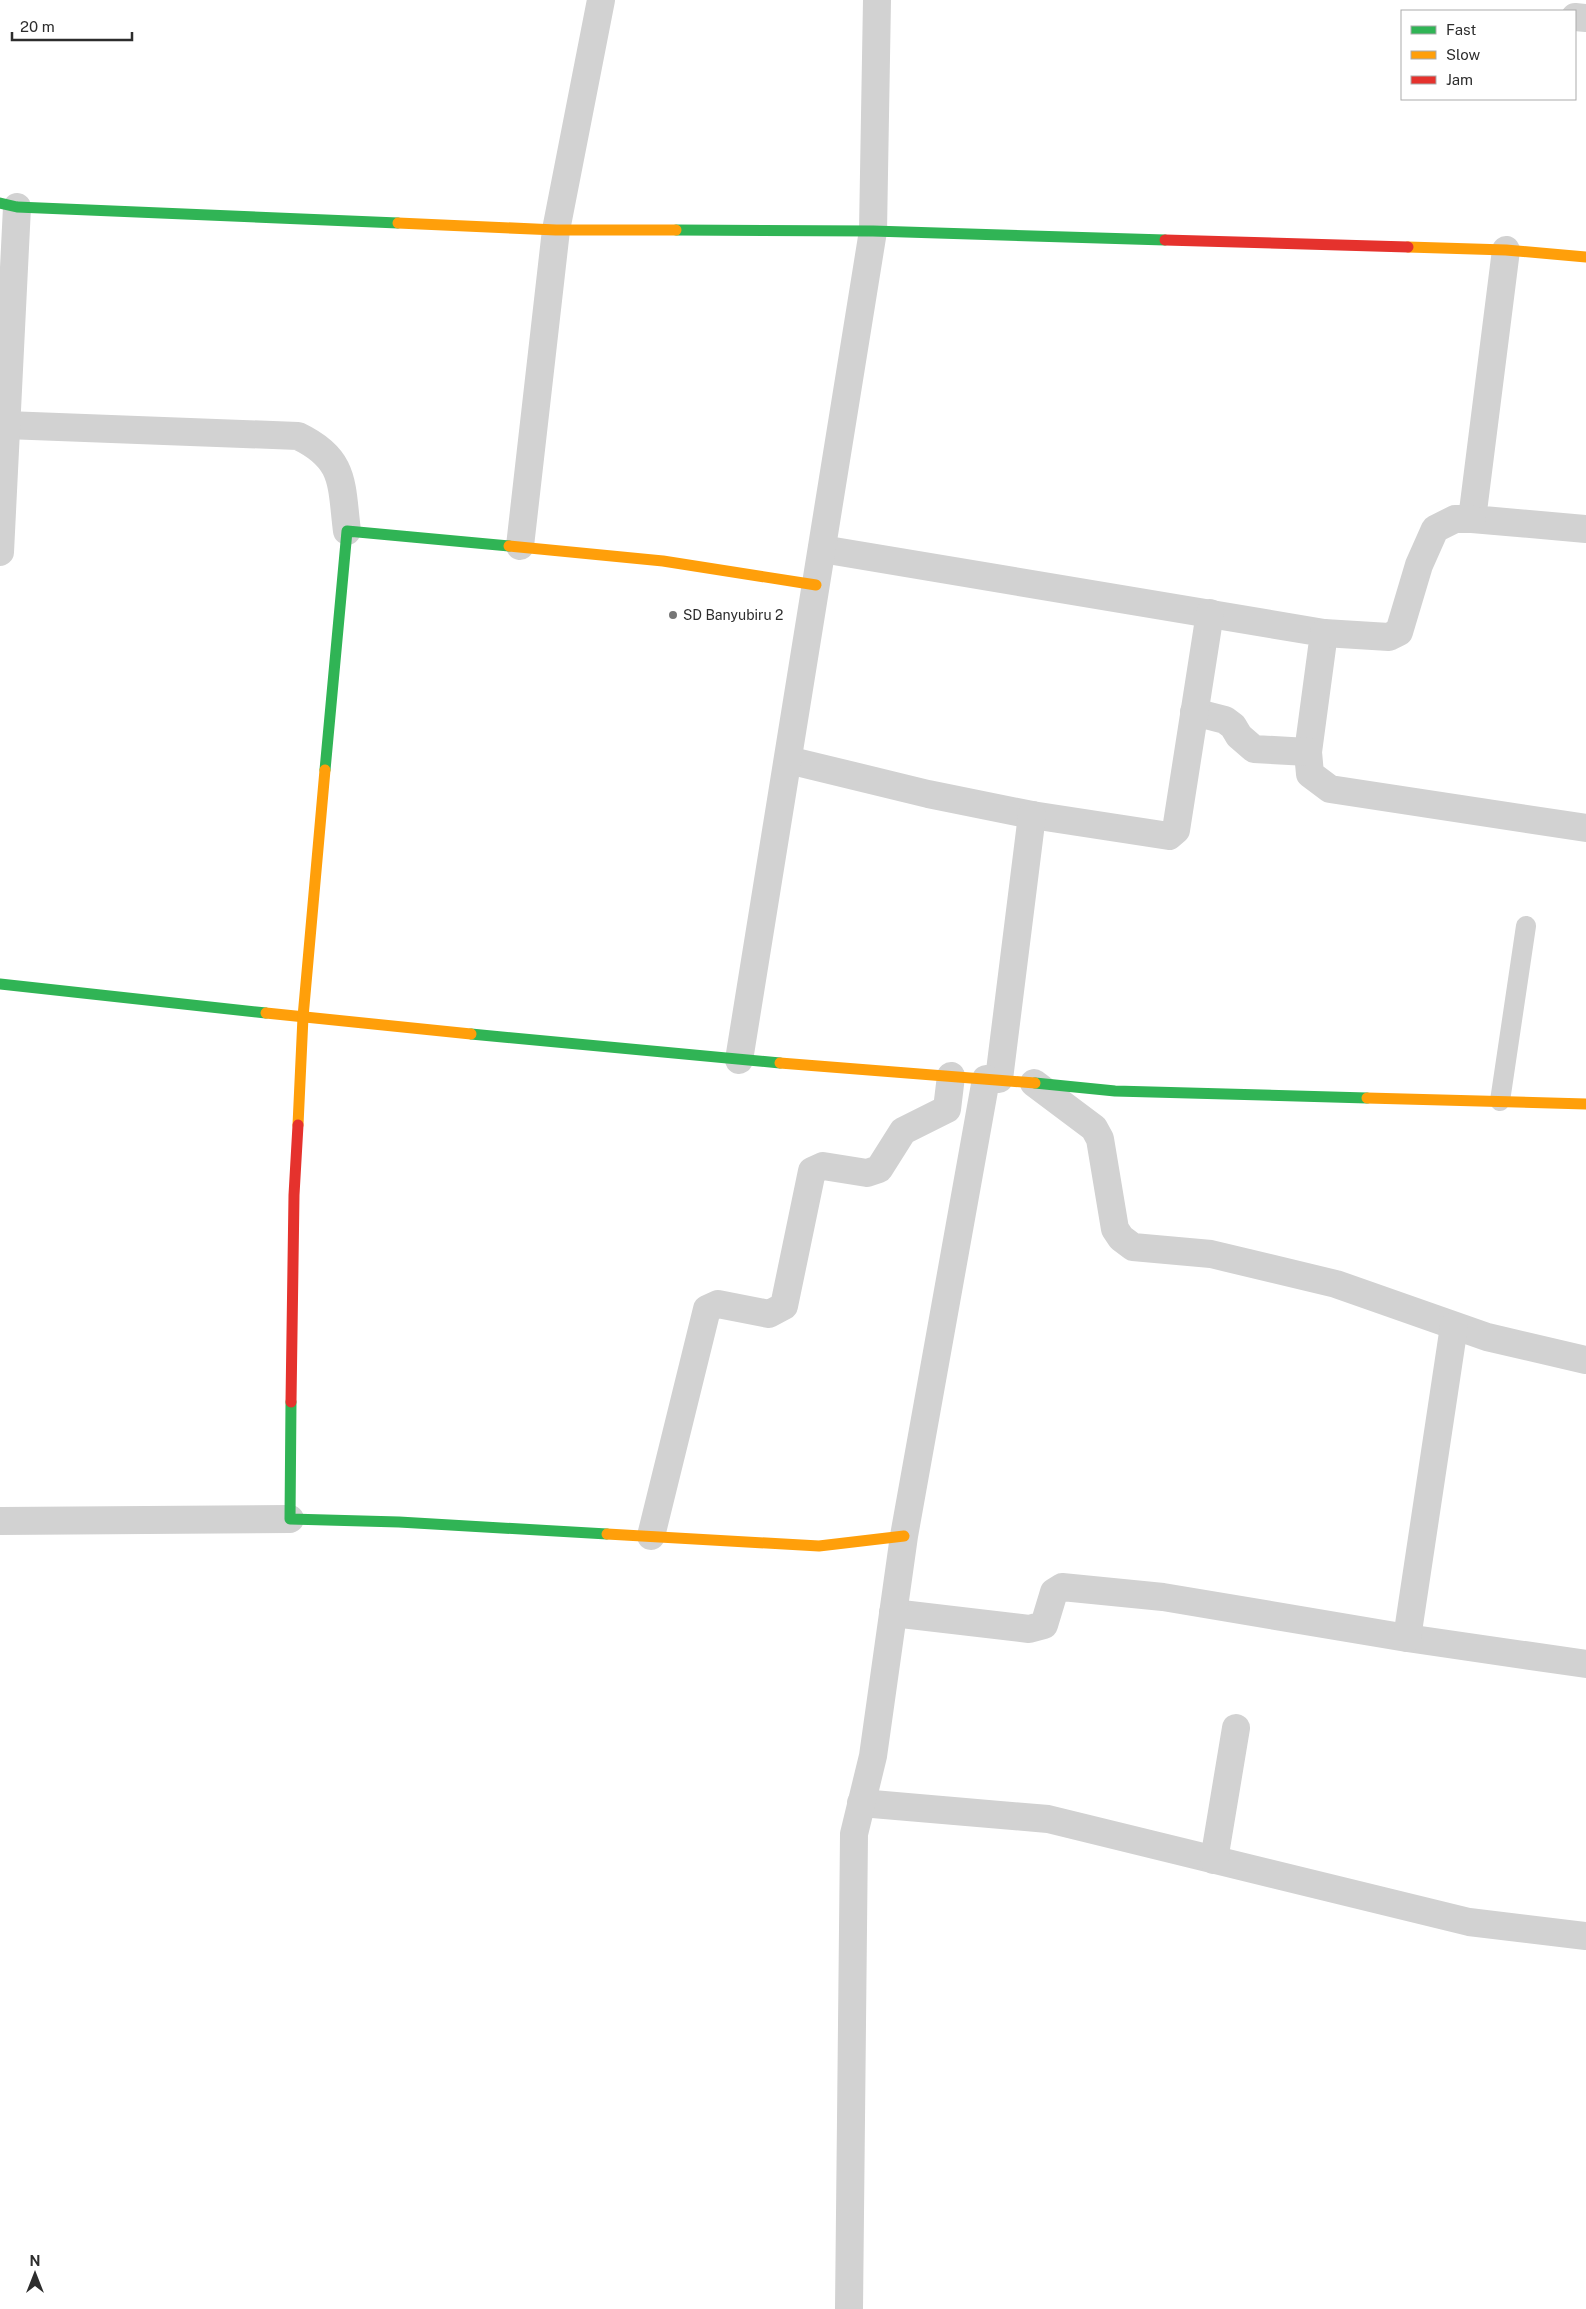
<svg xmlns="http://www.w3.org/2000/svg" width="1586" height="2309" font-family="'Public Sans',sans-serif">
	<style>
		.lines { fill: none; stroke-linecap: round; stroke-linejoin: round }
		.lane { stroke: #d2d2d2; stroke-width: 20 }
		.street { stroke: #d2d2d2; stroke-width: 28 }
		.fast { stroke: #30b455; stroke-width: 11 }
		.slow { stroke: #ff9f0a; stroke-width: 11 }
		.jam { stroke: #e5322d; stroke-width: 11 }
		.poi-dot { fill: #767676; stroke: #fff; stroke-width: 2 }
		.labels { text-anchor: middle; stroke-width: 5; stroke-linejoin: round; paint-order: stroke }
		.poi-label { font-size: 14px; fill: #2d2d2d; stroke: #fff; text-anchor: start }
	</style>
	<rect width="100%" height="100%" fill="#fff"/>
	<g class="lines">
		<path class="lane" d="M1500 1101 1526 926"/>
		<g class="street">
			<path d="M1575 17 1586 18"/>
			<path d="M1506 250 1472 519 1586 529"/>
			<path d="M6 425 298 436C346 459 341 484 347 531"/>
			<path d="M520 546 556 230 601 0"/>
			<path d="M822 549 1324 633 1308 752 1310 774 1330 789 1586 828"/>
			<path d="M0 552 17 207"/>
			<path d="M1324 633 1389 637 1399 632 1419 565 1435 529 1455 519H1472"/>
			<path d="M1194 712 1225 720 1233 726 1239 736 1254 749 1308 752"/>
			<path d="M788 760 928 794 1032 815 1169 836 1176 830 1210 613"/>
			<path d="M739 1060 873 231 877 0"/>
			<path d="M999 1079 1032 815"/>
			<path d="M1034 1083 1094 1128 1100 1139 1115 1229 1121 1238 1133 1247 1211 1254 1336 1284 1487 1337 1586 1360"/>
			<path d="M0 1521 290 1519"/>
			<path d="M651 1536 707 1309 718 1304 769 1314 784 1306 812 1171 823 1166 867 1173 879 1169 903 1131 947 1109 951 1076"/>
			<path d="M893 1613 1029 1629 1044 1625 1054 1592 1062 1587 1163 1597 1407 1638 1586 1664"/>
			<path d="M1407 1638 1454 1326"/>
			<path d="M861 1803 1048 1819 1469 1922 1586 1936"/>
			<path d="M1214 1860 1236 1728"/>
			<path d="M849 2309 854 1834 873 1756 904 1536 986 1079"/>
		</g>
		<g class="fast">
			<path d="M0 203 17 207 398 223"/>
			<path d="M676 230 873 231 1165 240"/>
			<path d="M325 770 347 531 509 546"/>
			<path d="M0 984 266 1013"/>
			<path d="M471 1034 780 1063"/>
			<path d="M1035 1083 1115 1091 1367 1098"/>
			<path d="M291 1402 290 1519 399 1522 607 1534"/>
		</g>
		<g class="slow">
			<path d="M398 223 556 230H676"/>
			<path d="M1408 247 1506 250 1586 257"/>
			<path d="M509 546 663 561 816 585"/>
			<path d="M266 1013 471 1034"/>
			<path d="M780 1063 1035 1083"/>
			<path d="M1367 1098 1586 1104"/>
			<path d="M298 1125 303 1017 325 770"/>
			<path d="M607 1534 819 1546 904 1536"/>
		</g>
		<g class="jam">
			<path d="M1165 240 1408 247"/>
			<path d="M291 1402 294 1195 298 1125"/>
		</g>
	</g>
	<circle class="poi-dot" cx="673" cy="615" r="5"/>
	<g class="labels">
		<g class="poi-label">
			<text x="683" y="620">SD Banyubiru 2</text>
		</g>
	</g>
	<rect x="1401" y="10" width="175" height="90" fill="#ffffff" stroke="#ababab"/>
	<rect x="1411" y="26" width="25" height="8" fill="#30b455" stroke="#ababab"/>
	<text x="1446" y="35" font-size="15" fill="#2d2d2d">Fast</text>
	<rect x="1411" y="51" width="25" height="8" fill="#ff9f0a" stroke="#ababab"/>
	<text x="1446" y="60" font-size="15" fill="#2d2d2d">Slow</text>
	<rect x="1411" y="76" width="25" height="8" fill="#e5322d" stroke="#ababab"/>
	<text x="1446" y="85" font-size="15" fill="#2d2d2d">Jam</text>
	<g transform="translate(35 2274)" stroke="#ffffff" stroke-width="4" paint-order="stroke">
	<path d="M0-4L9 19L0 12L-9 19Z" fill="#2d2d2d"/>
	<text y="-8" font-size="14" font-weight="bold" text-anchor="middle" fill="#2d2d2d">N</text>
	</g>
	<path d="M12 32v8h120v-8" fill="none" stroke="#2d2d2d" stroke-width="2.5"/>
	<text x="20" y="32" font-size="15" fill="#2d2d2d" stroke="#ffffff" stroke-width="4" paint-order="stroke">20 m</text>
</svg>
